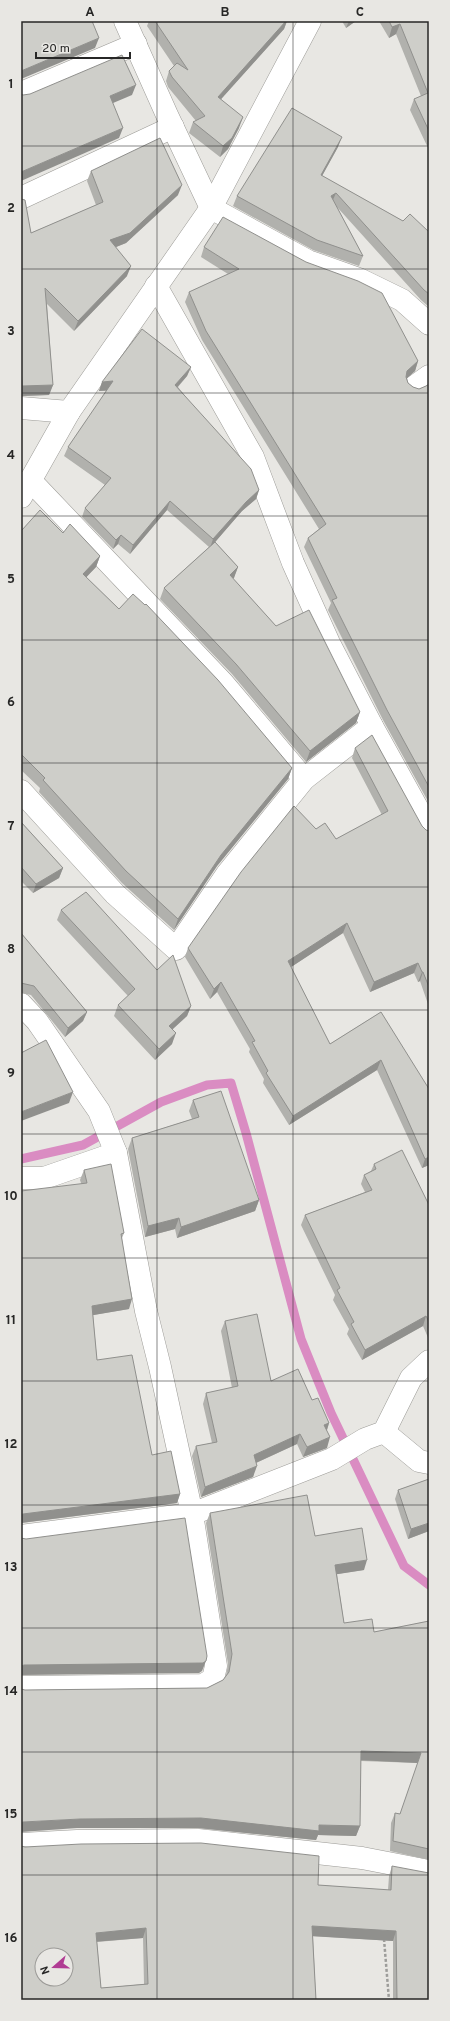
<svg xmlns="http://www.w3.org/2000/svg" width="450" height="2021" font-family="Overpass,sans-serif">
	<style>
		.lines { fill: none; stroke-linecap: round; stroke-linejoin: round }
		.stream { stroke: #da8cc2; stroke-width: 9 }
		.street-casing { stroke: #9c9b97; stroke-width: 23 }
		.path { stroke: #9d9d9a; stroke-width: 2.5; stroke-dasharray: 3 2; stroke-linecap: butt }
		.street { stroke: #fff; stroke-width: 22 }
		.wall { fill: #b1b1ad; fill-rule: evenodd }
		.shaded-wall { fill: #90908d }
		.building { fill: #cecec9; stroke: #90908d; fill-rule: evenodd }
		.grid { fill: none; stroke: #272726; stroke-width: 1; stroke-opacity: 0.55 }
		.neatline { fill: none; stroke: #272726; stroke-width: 1.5 }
		.grid-label { font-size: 13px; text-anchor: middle; font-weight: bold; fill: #272726 }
	</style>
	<rect width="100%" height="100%" fill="#e8e7e3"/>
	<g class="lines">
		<path class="stream" d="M21 1159 83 1145 161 1102 207 1085 231 1083 246 1133 301 1339 331 1413 404 1566 429 1585"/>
		<defs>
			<g id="street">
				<path d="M125 21 167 115 211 208 308 261 359 279 402 300 429 324"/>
				<path d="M21 93 136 44"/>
				<path d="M21 198 173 127"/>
				<path d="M156 286 253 457 293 563 329 643 372 726 429 829"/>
				<path d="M415 386 429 376"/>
				<path d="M21 408 69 412"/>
				<path d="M30 480 223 683 304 779"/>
				<path d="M21 497 69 412 211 208 310 21"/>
				<path d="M21 791 115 894 176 949 227 874 304 779 372 726"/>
				<path d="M21 1004 37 1021 99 1111 116 1153 146 1311 160 1367 192 1514 21 1536"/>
				<path d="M21 1178H44L116 1153"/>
				<path d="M384 1432 419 1461 429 1463"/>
				<path d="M21 1687 203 1685 213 1679 216 1666 192 1514 332 1459 365 1439 384 1432 411 1378 429 1361"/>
				<path d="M21 1844 77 1841 198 1840 362 1858 429 1871"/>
			</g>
		</defs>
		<use href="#street" class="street-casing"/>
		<path class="path" d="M384 1939 389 2000"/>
		<use href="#street" class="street"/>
	</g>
	<g class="wall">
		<path d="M149 21H287L284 29 221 99 239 128 228 149 220 157 189 133 193 122 196 121 168 87 166 81 169 71 174 66 147 26Z"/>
		<path d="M342 21H356L346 28Z"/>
		<path d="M379 21H429V150L410 110 414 99 421 96 396 34 389 38Z"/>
		<path d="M338 147 322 176 403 221 429 232V307L421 300 337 207 363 256 359 266 313 250 233 206 237 196Z"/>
		<path d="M91 171 178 195 126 243 116 247 127 276 74 331 47 304 53 385 49 395 21 396V199L31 233 96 205 87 181Z"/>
		<path d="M204 247 418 361 415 371 407 378 408 383 413 387 419 389 426 386 429 384V803L383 720 328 610 331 603 304 547 308 538 319 529 202 340 185 302 189 292 228 274 201 257Z"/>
		<path d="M191 367 187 376 178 387 259 490 256 499 242 511 215 542 238 567 233 579 276 626 360 712 356 723 306 762 232 674 160 599 164 588 209 547 167 510 130 554 118 544 113 549 82 517 85 508 105 485 64 456 68 447 107 391H99L102 382Z"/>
		<path d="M21 529 22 530 63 533 100 556 96 567 86 577 119 609 292 768 288 779 217 866 174 930 122 883 39 792 40 788 21 770Z"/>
		<path d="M355 748 422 826 426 830 429 831V1007L420 981 418 982 414 973 370 992 343 933 291 967 330 1044 381 1012 429 1165 422 1168 377 1070 289 1125 263 1083 264 1079 249 1052 250 1049 217 992 210 999 185 957 188 948 316 829 336 839 382 815 352 758Z"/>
		<path d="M21 822 63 868 59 878 33 893 21 881Z"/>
		<path d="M61 910 157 970 191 1006 187 1016 173 1029 172 1044 155 1060 114 1016 118 1005 128 996 57 920Z"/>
		<path d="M21 933 87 1012 83 1021 65 1037 31 995 21 993Z"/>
		<path d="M193 1100 259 1200 255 1211 177 1238 175 1229 145 1237 128 1149 132 1138 192 1119 189 1111Z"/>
		<path d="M374 1164 429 1205V1340L423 1326 362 1360 347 1334 349 1329 333 1300 335 1295 301 1225 305 1215 365 1192 361 1184 364 1175 371 1171Z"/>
		<path d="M84 1170 124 1233 122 1238 129 1309 93 1315 97 1360 152 1455 180 1494 177 1503 21 1523 81 1183 80 1180Z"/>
		<path d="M225 1321 271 1381 312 1400 329 1423 327 1430V1448L303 1457 297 1444 256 1463 253 1477 201 1497 192 1456 196 1446 212 1443 203 1404 206 1393 232 1388 221 1331Z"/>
		<path d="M429 1479V1531L408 1539 395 1499 398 1490Z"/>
		<path d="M210 1513 315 1536 364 1570 337 1574 344 1623 374 1632 429 1621V1860L390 1851 391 1823 395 1813 400 1814 418 1763 361 1761 360 1826 356 1836 318 1835 316 1840 198 1828H77L25 1690 207 1688 223 1680 226 1676 228 1664 206 1523Z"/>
		<path d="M21 1846 318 1885 388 1890 389 1876 392 1866 429 2000H393V1941L313 1936 316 2000H21ZM143 1938 144 1984 101 1988 97 1942Z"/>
	</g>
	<g class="shaded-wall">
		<path d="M283 21H287L284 29 214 107 218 97Z"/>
		<path d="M349 21H356L346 28Z"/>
		<path d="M400 24 396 34 389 38 392 27Z"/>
		<path d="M99 38 95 48 21 79V71Z"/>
		<path d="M136 85 132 95 106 106 110 96Z"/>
		<path d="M243 117 239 128 228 149 220 157 223 146Z"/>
		<path d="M123 128 119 138 21 181V172Z"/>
		<path d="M342 137 338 147 317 185 321 175Z"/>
		<path d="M182 185 178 195 126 243 106 251 110 240Z"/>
		<path d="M336 193 332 202 331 196Z"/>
		<path d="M131 266 127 276 74 331 78 321Z"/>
		<path d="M418 361 415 371 404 381 407 371Z"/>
		<path d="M191 367 187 376 172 393 175 385Z"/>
		<path d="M113 381 110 390 99 391 102 382Z"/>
		<path d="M53 385 49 395 21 396V390L22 386Z"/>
		<path d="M259 490 256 499 242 511 210 548 213 539 246 502Z"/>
		<path d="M170 501 167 510 130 554 133 545Z"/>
		<path d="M121 535 118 544 113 549 116 540Z"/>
		<path d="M100 556 96 567 79 585 83 574Z"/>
		<path d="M238 567 234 578 226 585 230 575Z"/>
		<path d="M360 712 356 723 306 762 310 751Z"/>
		<path d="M292 768 288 779 217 866 174 930 178 919 221 855Z"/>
		<path d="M63 868 59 878 33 893 36 884Z"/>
		<path d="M347 923 343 933 285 971 288 961Z"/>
		<path d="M418 963 414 973 370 992 374 982Z"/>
		<path d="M422 972H423L420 981 418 982Z"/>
		<path d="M221 982 217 992 210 999 214 989Z"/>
		<path d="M191 1006 187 1016 165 1036 169 1026Z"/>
		<path d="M87 1012 83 1021 65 1037 68 1028Z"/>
		<path d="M176 1033 172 1044 155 1060 159 1049Z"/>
		<path d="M381 1060 377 1070 289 1125 293 1116Z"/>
		<path d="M73 1092 69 1103 21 1121V1112Z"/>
		<path d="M429 1157V1165L422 1168 425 1159Z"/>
		<path d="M259 1200 255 1211 177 1238 181 1227Z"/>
		<path d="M179 1218 175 1229 145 1237 148 1226Z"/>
		<path d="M132 1299 129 1309 88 1316 92 1306Z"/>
		<path d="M426 1316 423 1326 362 1360 365 1350Z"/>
		<path d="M329 1423 326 1433 324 1425Z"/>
		<path d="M300 1434 297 1444 251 1465 254 1455Z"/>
		<path d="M330 1437 327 1448 303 1457 307 1447Z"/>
		<path d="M257 1466 253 1477 201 1497 205 1487Z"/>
		<path d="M180 1494 177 1503 21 1523V1515L23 1514Z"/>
		<path d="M429 1523V1531L408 1539 411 1529Z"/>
		<path d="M367 1560 364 1570 332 1575 335 1565Z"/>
		<path d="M206 1661 202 1671 199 1673 21 1675V1666L24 1665Z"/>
		<path d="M361 1751 421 1753 418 1763 357 1760Z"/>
		<path d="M201 1818 319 1825 360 1826 356 1836 318 1835 316 1840 198 1828H77L21 1832V1823L23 1822 80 1819Z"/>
		<path d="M312 1926 396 1931 393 1941 309 1936Z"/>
		<path d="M146 1928 143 1938 92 1942 96 1933Z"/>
	</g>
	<g class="building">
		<path d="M21 21H92L99 38 21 71Z"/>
		<path d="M155 21H286L218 97 243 117 232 138 223 146 193 122 205 116 172 77 169 71 177 63 188 70Z"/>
		<path d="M389 21H429V131L414 99 428 93 400 24 392 27Z"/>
		<path d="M122 55 136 85 110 96 123 128 21 172V94L23 95 30 94Z"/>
		<path d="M292 108 342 137 321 175 403 221 410 214 429 232V294L424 290 336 193 331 196 363 256 317 240 237 196Z"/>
		<path d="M160 138 182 185 130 233 110 240 131 266 78 321 45 288 53 385 22 386 21 364V199L25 200 31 233 103 202 91 171Z"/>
		<path d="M223 217 306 262 358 281 382 293 418 361 407 371 406 377 408 383 413 387 419 389 426 386 429 384V787L387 710 332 600 337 598 308 538 326 524 206 331 189 292 239 269 204 247Z"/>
		<path d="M142 329 191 367 175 385 251 469 259 490 246 502 213 539 170 501 133 545 121 535 116 540 85 508 111 478 68 447 113 381 102 382Z"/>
		<path d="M40 510 63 533 70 524 100 556 83 574 119 609 133 594 145 605 146 604 218 680 292 768 221 855 178 919 126 871 43 780 45 778 21 754V529L22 530Z"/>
		<path d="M215 542 238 567 230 575 276 626 309 610 360 712 310 751 236 664 164 588Z"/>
		<path d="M372 735 422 826 426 830 429 831V987L423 972H422L418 963 374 982 347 923 288 961 330 1044 381 1012 429 1089V1157L425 1159 381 1060 293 1116 266 1073 268 1071 252 1042 255 1041 221 982 214 989 188 948 241 872 294 806 316 829 325 823 336 839 388 811 355 748Z"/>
		<path d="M21 822 63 868 36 884 21 867Z"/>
		<path d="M86 892 157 970 173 955 191 1006 169 1026 176 1033 159 1049 118 1005 135 989 61 910Z"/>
		<path d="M21 933 87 1012 68 1028 34 986 21 983Z"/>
		<path d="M46 1040 73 1092 21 1112V1053Z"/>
		<path d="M221 1091 259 1200 181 1227 179 1218 148 1226 132 1138 199 1117 193 1100Z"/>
		<path d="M402 1150 429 1205V1322L426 1316 365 1350 351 1324 354 1322 337 1290 340 1288 305 1215 372 1190 364 1175 376 1169 374 1164Z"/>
		<path d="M111 1164 124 1233 121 1234 132 1299 92 1306 97 1360 132 1355 152 1455 171 1451 180 1494 23 1514 21 1515V1191L87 1183 84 1170Z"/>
		<path d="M257 1314 271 1381 298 1369 312 1400 318 1398 329 1423 324 1425 330 1437 307 1447 300 1434 254 1455 257 1466 205 1487 196 1446 217 1442 206 1393 238 1386 225 1321Z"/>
		<path d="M429 1479V1523L411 1529 398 1490Z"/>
		<path d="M307 1495 315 1536 362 1528 367 1560 335 1565 344 1623 372 1619 374 1632 429 1621V1849L393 1841 395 1813 400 1814 421 1753 361 1751 360 1826 319 1825V1831L201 1818 80 1819 23 1822 21 1823V1689L25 1690 207 1688 223 1680 229 1672 232 1654 210 1513Z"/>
		<path d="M185 1518 207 1656 206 1661 203 1663 24 1665 21 1666V1538L26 1539Z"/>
		<path d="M201 1843 319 1856 318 1885 391 1890 392 1866 429 1873V2000H397L396 1931 312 1926 316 2000H21V1846L25 1847 81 1844ZM146 1928 148 1984 101 1988 96 1933ZM42 1955H66V1979H42Z"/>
	</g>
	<path class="grid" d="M157 21V2000M293 21V2000M21 146H429M21 269H429M21 393H429M21 516H429M21 640H429M21 763H429M21 887H429M21 1010H429M21 1134H429M21 1258H429M21 1381H429M21 1505H429M21 1628H429M21 1752H429M21 1875H429"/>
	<rect width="450" height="2021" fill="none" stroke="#e8e7e3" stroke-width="44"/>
	<g transform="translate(54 1967) rotate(250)"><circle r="19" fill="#e8e7e3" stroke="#9b9a97"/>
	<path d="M0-3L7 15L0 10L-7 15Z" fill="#b03b93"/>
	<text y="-6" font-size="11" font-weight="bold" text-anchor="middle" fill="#272726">N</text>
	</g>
	<path d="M36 52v6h94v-6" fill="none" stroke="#272726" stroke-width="2"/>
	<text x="42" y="52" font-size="12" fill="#272726" stroke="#e8e7e3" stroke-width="3" paint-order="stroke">20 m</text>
	<rect x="22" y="22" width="406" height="1977" class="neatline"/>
	<g class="grid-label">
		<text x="90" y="16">A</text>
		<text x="225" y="16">B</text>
		<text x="360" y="16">C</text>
		<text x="11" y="88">1</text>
		<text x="11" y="212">2</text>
		<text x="11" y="335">3</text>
		<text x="11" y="459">4</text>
		<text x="11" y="583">5</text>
		<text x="11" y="706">6</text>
		<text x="11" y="830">7</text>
		<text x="11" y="953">8</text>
		<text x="11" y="1077">9</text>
		<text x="11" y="1200">10</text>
		<text x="11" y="1324">11</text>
		<text x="11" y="1448">12</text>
		<text x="11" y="1571">13</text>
		<text x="11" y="1695">14</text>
		<text x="11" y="1818">15</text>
		<text x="11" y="1942">16</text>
	</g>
</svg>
